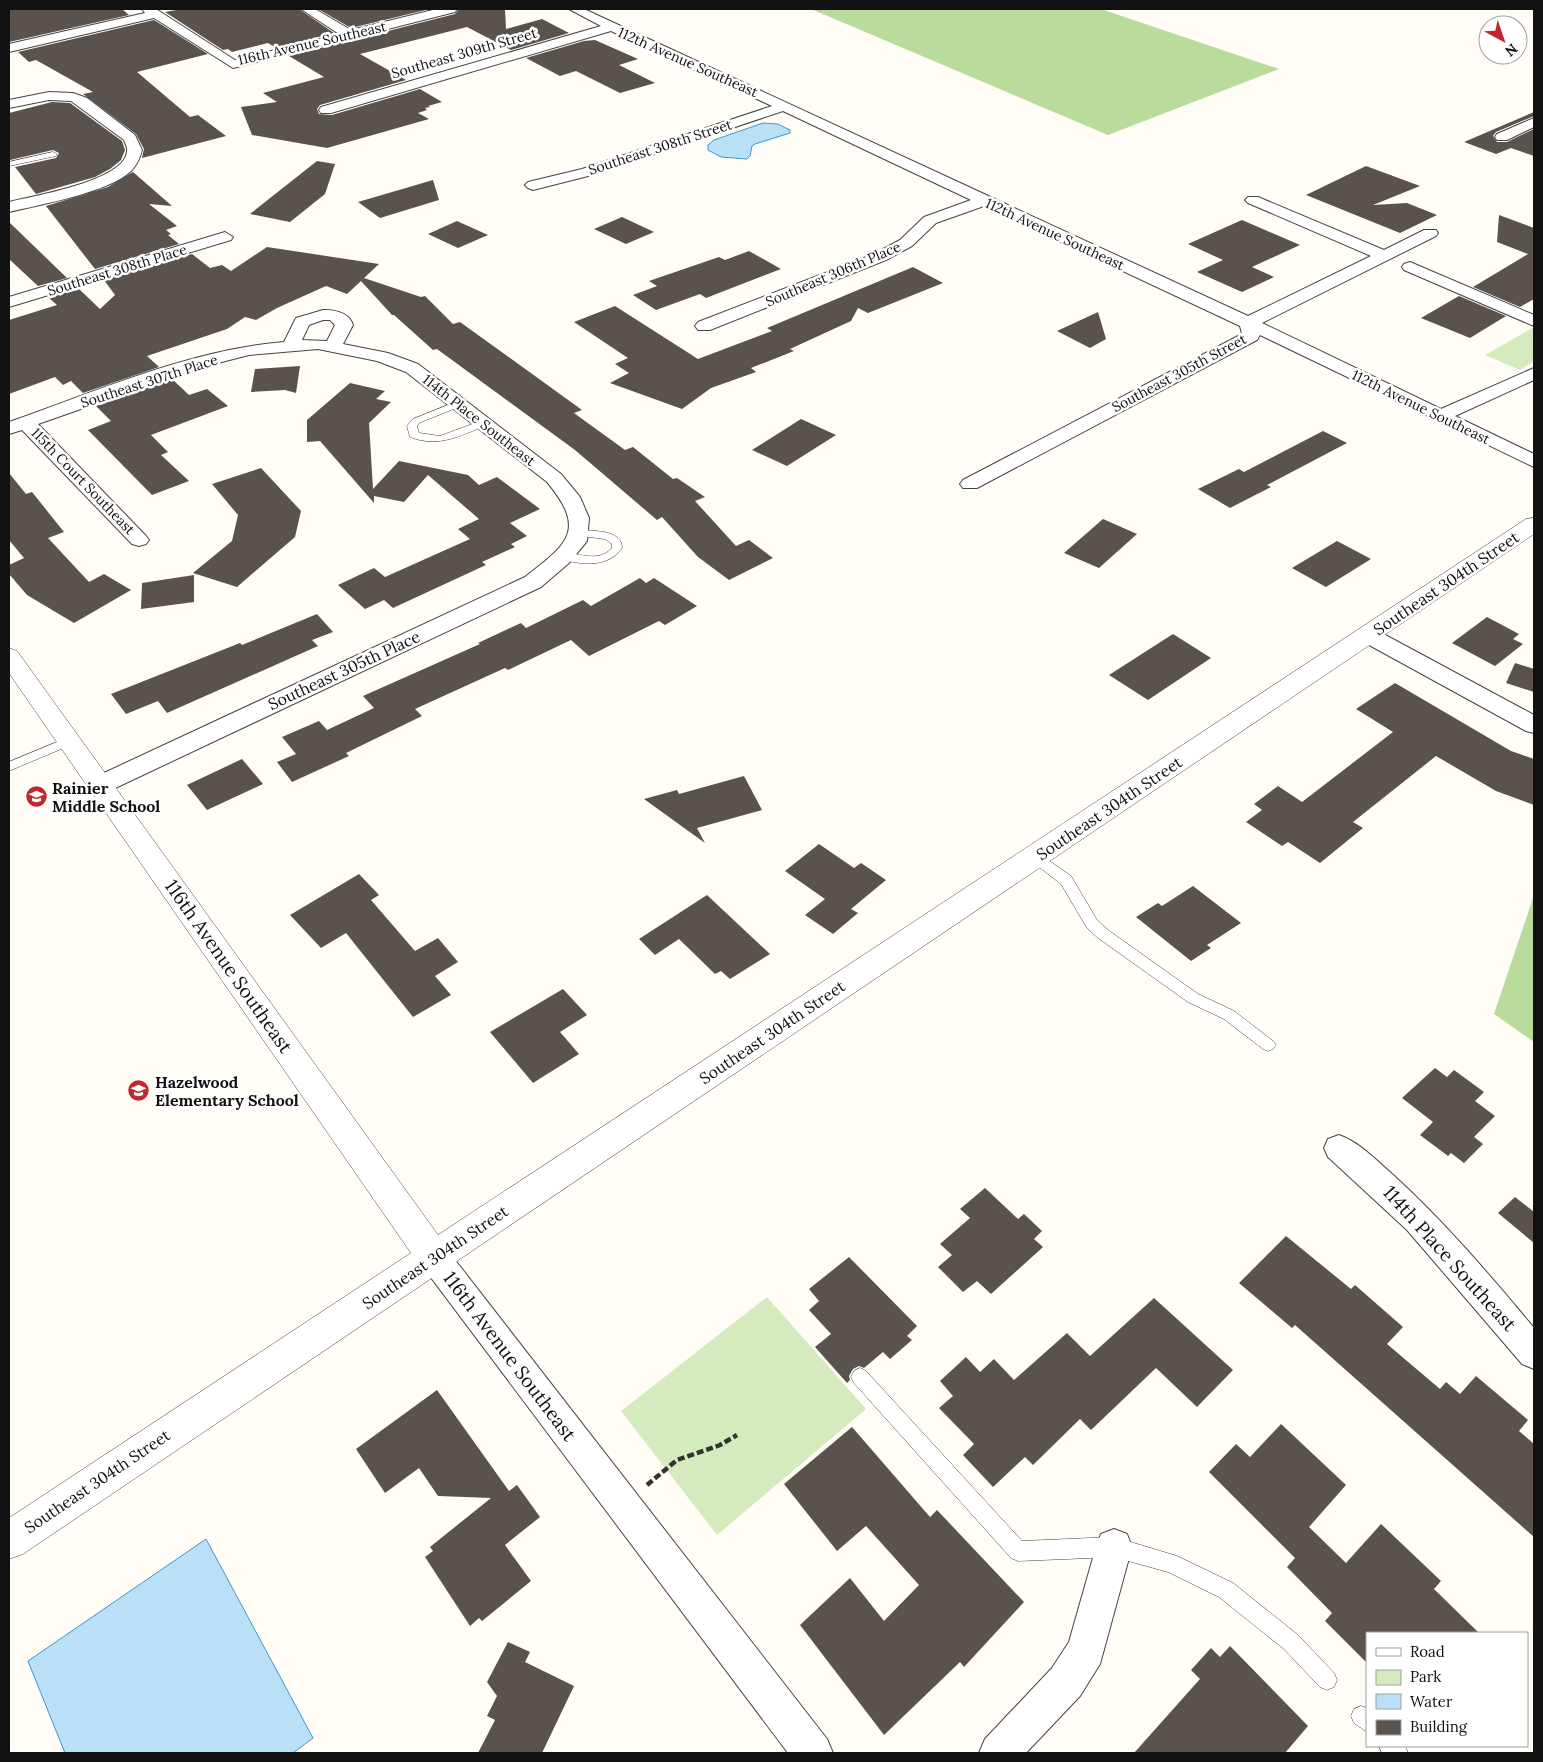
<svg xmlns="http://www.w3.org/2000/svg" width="1543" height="1762" font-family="Lora,serif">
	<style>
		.green { fill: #d5ebbd }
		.forest { fill: #b9dc9c }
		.water { fill: #b9e0f7; stroke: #3f96cf }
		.building { fill: #5a524d }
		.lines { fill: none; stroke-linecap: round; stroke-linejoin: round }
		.service-casing { stroke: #444; stroke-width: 1 }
		.minor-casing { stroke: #444; stroke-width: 2 }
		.tertiary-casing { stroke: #444; stroke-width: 1 }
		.path { stroke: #333; stroke-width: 4.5; stroke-dasharray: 7 3; stroke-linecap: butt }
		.service { fill: #fff; fill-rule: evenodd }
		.minor { fill: #fff; fill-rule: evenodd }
		.tertiary { fill: #fff; fill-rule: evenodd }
		.labels { text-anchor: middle; stroke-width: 5; stroke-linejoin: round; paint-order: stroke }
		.far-street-label { font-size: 14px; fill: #111; stroke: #fff }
		.street-label { font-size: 16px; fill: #111; stroke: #fff }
		.poi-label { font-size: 16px; font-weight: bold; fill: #111; stroke: #fff; text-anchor: start }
		.near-street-label { font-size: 19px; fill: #111; stroke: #fff }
	</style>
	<rect width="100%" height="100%" fill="#fffdf5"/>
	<g class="green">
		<path d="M1534 327V361L1520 370 1485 355Z"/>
		<path d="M767 1297 866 1409 717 1535 621 1411Z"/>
	</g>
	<g class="forest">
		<path d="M811 9H1101L1279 69 1108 135Z"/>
		<path d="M1534 895V1042L1494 1014Z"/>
	</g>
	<g class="water">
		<path d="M763 123 778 124 790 130V133L755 144 752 146 750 156 747 159 721 157 708 150V145L714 140Z"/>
		<path d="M206 1539 313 1738 293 1753H65L28 1661Z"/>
	</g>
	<g class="building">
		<path d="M9 9H122L129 15 9 42Z"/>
		<path d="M182 9H299L334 33 276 48 268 43 232 52 228 49 223 50 165 12Z"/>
		<path d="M318 9H430L351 28Z"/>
		<path d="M459 9H505L506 29 542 19 569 33 511 50 467 27 360 54 406 80 320 105 317 109 319 114 332 115 420 89 442 102 428 106 430 107 425 108 427 110 418 113 429 119 327 148 252 135 241 107 277 102 263 93 324 77 289 56 455 14Z"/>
		<path d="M154 20 208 54 137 72 190 117 198 115 226 136 142 158 144 149 136 134 83 94 93 92 36 60 29 62 18 52Z"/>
		<path d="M595 40 638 59 619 65 655 83 620 93 576 71 560 76 526 58 584 41Z"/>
		<path d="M52 102 70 103 122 141 125 150 121 160 110 169 95 177 36 194 15 167 56 158 59 153 53 150 10 160 9 113Z"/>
		<path d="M1534 112V116L1496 132 1493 136 1497 142H1507L1534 129V156L1511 148 1496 154 1464 142Z"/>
		<path d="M317 161 335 164 325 194 290 222 250 214Z"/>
		<path d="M1366 166 1420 186 1373 205 1407 203 1437 215 1400 233 1306 195Z"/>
		<path d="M133 172 172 206 149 204 177 226 166 230 171 234 168 235 179 244 95 269 46 206 108 187Z"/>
		<path d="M433 180 439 200 380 218 358 202Z"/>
		<path d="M1499 215 1534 228V299L1520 307 1473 287 1528 254 1497 242Z"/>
		<path d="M622 217 654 232 626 244 594 229Z"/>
		<path d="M1242 220 1300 245 1252 267 1274 277 1242 292 1197 272 1223 260 1188 244Z"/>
		<path d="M457 221 488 235 458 248 428 234Z"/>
		<path d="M9 222 67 278 38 286 9 259Z"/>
		<path d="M267 247 379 264 364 278 421 297 425 296 453 324 460 322 582 410 574 413 625 450 633 447 673 479 677 478 705 497 695 501 736 546 749 540 773 558 729 580 698 557 662 517 657 520 575 450 437 349 433 350 394 315H392L361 281 347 294 326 286 277 308 256 320 245 317 227 329 147 356 159 367 83 393 71 381 63 385 55 377 9 394V320L57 305 48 297 78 288 100 309 115 295 104 280 192 254 210 268 222 265 231 271Z"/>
		<path d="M749 251 781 269 706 298 700 294 656 310 633 295 657 286 649 281 719 257 725 260Z"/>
		<path d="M913 267 943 283 868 313 858 308 851 321 790 349 794 351 751 368 756 372 711 388 682 409 610 383 629 373 615 364 628 358 574 322 615 306 698 359 772 331 767 328Z"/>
		<path d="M1459 296 1506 316 1470 338 1421 318Z"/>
		<path d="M1098 312 1106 339 1090 348 1057 331Z"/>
		<path d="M300 366 296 393 285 390 251 392 255 369Z"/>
		<path d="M172 379 189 395 207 389 228 406 151 435 168 452 161 455 189 481 152 495 88 430 111 421 96 406Z"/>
		<path d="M350 383 385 391 376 399 391 402 369 423 373 489 399 461 468 475 479 485 497 477 540 509 510 523 527 536 511 544 515 547 482 562 486 565 393 608 384 600 365 609 338 585 374 568 385 577 470 539 458 529 479 519 428 475 404 502 374 496V503L320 441 307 442V420Z"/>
		<path d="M801 419 836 435 787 466 752 450Z"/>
		<path d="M1323 431 1347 443 1267 485 1271 487 1230 508 1198 489 1239 469 1244 472Z"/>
		<path d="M261 468 301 511 295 537 237 587 193 573 232 541 238 515 212 484Z"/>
		<path d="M9 473 26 494 32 492 64 532 48 538 89 582 104 574 131 590 74 623 27 595 9 574V565L24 558 9 540Z"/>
		<path d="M1103 519 1137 534 1099 568 1064 553Z"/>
		<path d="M1337 541 1371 559 1326 587 1292 568Z"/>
		<path d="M194 575V602L141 609 142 583Z"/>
		<path d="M640 578 646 583 654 578 697 606 665 625 659 621 589 656 571 640 508 670 505 668 415 709 422 716 346 753 349 756 292 782 277 762 296 754 282 737 319 721 327 730 374 708 363 696 480 644 478 643 521 623 526 628 583 600 591 606Z"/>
		<path d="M317 614 333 632 312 640 318 646 167 713 158 701 126 714 111 694 240 643 242 645Z"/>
		<path d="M1487 617 1519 634 1513 639 1523 644 1495 666 1452 643Z"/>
		<path d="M1173 634 1211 658 1148 700 1109 675Z"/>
		<path d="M1515 663 1534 669V692L1506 683Z"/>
		<path d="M1395 683 1511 751 1534 759V805L1496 791 1436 756 1353 822 1363 828 1320 863 1288 842 1282 846 1246 822 1262 810 1254 804 1278 786 1302 802 1393 732 1356 709Z"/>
		<path d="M242 759 263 784 207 810 187 785Z"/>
		<path d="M744 776 762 810 697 828 705 843 644 799 677 790 679 794Z"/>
		<path d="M819 844 854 868 861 863 886 880 851 909 858 913 833 934 805 915 825 899 785 871Z"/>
		<path d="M359 874 379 895 371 900 415 951 438 938 458 962 435 976 451 995 413 1017 346 933 321 948 290 915Z"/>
		<path d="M1193 886 1241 923 1207 945 1211 948 1191 961 1136 917 1158 903 1162 906Z"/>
		<path d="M707 895 770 954 730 979 721 971 715 974 679 939 655 955 639 939Z"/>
		<path d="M563 989 587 1015 560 1032 579 1054 533 1083 490 1032Z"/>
		<path d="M1435 1068 1447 1077 1454 1070 1484 1092 1475 1101 1495 1116 1474 1137 1483 1144 1464 1163 1451 1153 1448 1156 1420 1135 1433 1122 1402 1098Z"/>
		<path d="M985 1188 1018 1219 1024 1214 1042 1231 1034 1239 1043 1247 991 1294 977 1281 963 1292 938 1267 952 1255 940 1244 970 1218 960 1209Z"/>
		<path d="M1515 1197 1534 1212V1243L1498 1213Z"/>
		<path d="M1286 1236 1351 1289 1355 1285 1403 1327 1387 1344 1440 1389 1446 1382 1460 1394 1476 1376 1528 1420 1519 1431 1534 1444V1537L1295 1325 1292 1328 1239 1283Z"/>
		<path d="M849 1257 917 1326 907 1336 912 1340 890 1359 883 1352 864 1368 859 1366 853 1369 849 1376 850 1380 847 1383 815 1347 831 1334 809 1310 819 1301 809 1289Z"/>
		<path d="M1154 1298 1233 1370 1197 1407 1156 1368 1091 1430 1080 1419 1033 1465 1025 1457 993 1487 963 1455 974 1444 939 1408 953 1396 940 1381 966 1357 980 1372 994 1359 1014 1380 1067 1333 1090 1356Z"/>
		<path d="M437 1390 509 1491 517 1485 540 1517 505 1545 531 1581 482 1621 479 1618 470 1626 425 1557 433 1551 430 1547 491 1498 438 1496 419 1468 385 1493 356 1449Z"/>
		<path d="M1281 1424 1346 1485 1309 1527 1346 1563 1381 1524 1441 1581 1434 1589 1479 1633H1367V1663L1325 1621 1332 1613 1287 1567 1295 1558 1209 1472 1236 1444 1250 1457Z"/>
		<path d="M852 1427 930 1517 937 1510 1024 1602 964 1667 960 1662 884 1735 800 1625 850 1578 884 1621 919 1585 866 1526 837 1551 784 1484Z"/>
		<path d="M508 1642 530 1652 525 1662 574 1686 542 1753H478L495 1720 487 1716 497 1696 487 1682Z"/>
		<path d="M1230 1646 1308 1726 1285 1753H1134L1200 1679 1191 1670 1211 1648 1220 1657Z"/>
	</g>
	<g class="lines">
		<defs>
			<g id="service">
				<path d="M53 152 57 154 56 156 9 166V162Z"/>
				<path d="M458 401 463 404 461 406 419 423 417 426 419 433 440 436 483 420 488 423 486 425C461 436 438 448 410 437L407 426 413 419Z"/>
				<path d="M578 530C591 531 622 529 622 548 608 568 582 565 560 559L558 557C570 546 595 567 612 548V544L605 539 574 535 573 533Z"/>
				<path d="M69 737 73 738 75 741 73 744 9 771V762Z"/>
				<path d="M1035 851 1071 876 1097 920 1108 930 1198 994 1234 1011 1273 1041 1276 1045 1273 1049 1268 1051 1263 1049 1224 1019 1188 1002 1098 938 1087 928 1061 884 1030 860 1028 856Z"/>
				<path d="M860 1368 866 1371 1022 1541 1114 1537 1177 1556 1233 1583 1298 1635 1334 1673 1337 1680 1334 1687 1327 1690 1320 1687 1284 1649 1219 1597 1168 1572 1114 1557 1018 1561 1011 1558 854 1383 851 1377 854 1371Z"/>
				<path d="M1361 1706 1367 1708V1732L1354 1723 1351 1716 1354 1709Z"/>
				<path d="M1379 1746H1405L1408 1753H1382Z"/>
			</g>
			<g id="minor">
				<path d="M142 9H156L235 60 339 34 301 9H315L351 30 437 9H457L455 12 233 68 154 18 9 52V44L145 13Z"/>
				<path d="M569 9H584L1248 316 1371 256 1248 203 1245 200 1248 197H1258L1384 250 1424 230H1436L1438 233 1436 236 1262 323 1441 409 1534 368V380L1455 416 1534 454V467L1260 335 1257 340 977 488H963L960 484 963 480 1242 334 1240 326 984 206 936 223 912 246 886 260 710 330H698L695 326 698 322 874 254 900 240 924 217 971 200 783 111 592 175 533 190 528 188 525 185 528 182 582 169 772 106 611 31 331 113H321L319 110 321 107 601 26Z"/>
				<path d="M49 92 73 93 87 98 135 135 142 150C140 158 137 165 131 171 110 192 39 205 9 212V202C32 196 126 181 127 151 128 148 125 143 124 140L71 101 49 100 9 108V100Z"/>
				<path d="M1534 118V127L1507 140H1497L1495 137 1497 134Z"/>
				<path d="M225 232 233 237 231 240 9 307V297Z"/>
				<path d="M1410 262 1534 315V326L1404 270 1402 267 1404 264Z"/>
				<path d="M323 310C335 310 349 312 353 325L343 344 388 353 418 364 561 474 580 497 589 518 587 541 569 563 541 587 109 791 100 794 91 791 88 785 91 779 525 577C568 544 587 530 547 482L406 372 377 361 318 349 249 355 198 368 38 424 146 536 149 540 146 544 139 546 132 544 22 430 9 434V422C98 391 189 350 284 342L296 318ZM323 320H330L335 325 327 341 302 340 309 325Z"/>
				<path d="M1368 628 1376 630 1534 715V733L1526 731 1360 640 1357 635 1360 630Z"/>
				<path d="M1339 1135C1359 1142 1375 1159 1391 1173 1443 1220 1489 1274 1534 1328V1369L1522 1364 1407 1230 1328 1157 1324 1148 1328 1139Z"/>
				<path d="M434 1242 445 1247 827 1739 833 1753H788L423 1267 418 1257 423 1247Z"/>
				<path d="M1114 1529 1127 1534 1132 1547 1100 1664 1080 1696 1026 1753H979L985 1739 1052 1668 1069 1642 1096 1547 1101 1534Z"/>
			</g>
			<path id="tertiary" d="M1534 518V534L23 1554 9 1559V1518L411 1253 9 673V648L17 651 438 1235 1526 519Z"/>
		</defs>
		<use href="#service" class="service-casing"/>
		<use href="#minor" class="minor-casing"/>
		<use href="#tertiary" class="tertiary-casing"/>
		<path class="path" d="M647 1485 677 1460 720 1445 737 1435"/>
		<use href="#service" class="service"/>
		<use href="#minor" class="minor"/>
		<use href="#tertiary" class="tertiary"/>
	</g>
	<defs>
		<symbol id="school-disc" viewBox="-11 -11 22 22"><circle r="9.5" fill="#c4262e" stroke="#fff"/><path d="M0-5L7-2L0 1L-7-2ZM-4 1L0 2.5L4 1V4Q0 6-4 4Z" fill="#fff"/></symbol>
	</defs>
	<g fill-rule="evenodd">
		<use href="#school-disc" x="24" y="784" width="25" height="25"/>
		<use href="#school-disc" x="126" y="1078" width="25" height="25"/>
	</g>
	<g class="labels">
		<g class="far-street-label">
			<text transform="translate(312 43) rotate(-13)" y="5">116th Avenue Southeast</text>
			<text transform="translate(464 53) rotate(-16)" y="5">Southeast 309th Street</text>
			<text transform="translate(688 62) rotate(24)" y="5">112th Avenue Southeast</text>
			<text transform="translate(660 147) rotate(-18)" y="5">Southeast 308th Street</text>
			<text transform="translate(1055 234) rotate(25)" y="5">112th Avenue Southeast</text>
			<text transform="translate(117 270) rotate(-17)" y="5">Southeast 308th Place</text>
			<text transform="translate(833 274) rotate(-23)" y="5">Southeast 306th Place</text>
			<text transform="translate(1179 373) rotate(-28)" y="5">Southeast 305th Street</text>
			<text transform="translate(149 381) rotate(-18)" y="5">Southeast 307th Place</text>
			<text transform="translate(1421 407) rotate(26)" y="5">112th Avenue Southeast</text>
			<text transform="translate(479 420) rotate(38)" y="5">114th Place Southeast</text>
			<text transform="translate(83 481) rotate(46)" y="5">115th Court Southeast</text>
		</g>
		<g class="street-label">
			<text transform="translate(1446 583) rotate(-34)" y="6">Southeast 304th Street</text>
			<text transform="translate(344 670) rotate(-25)" y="6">Southeast 305th Place</text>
			<text transform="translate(1109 808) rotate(-34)" y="6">Southeast 304th Street</text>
			<text transform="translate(772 1032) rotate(-34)" y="6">Southeast 304th Street</text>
			<text transform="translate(435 1257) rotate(-34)" y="6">Southeast 304th Street</text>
			<text transform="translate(97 1481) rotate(-34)" y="6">Southeast 304th Street</text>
		</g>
		<g class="poi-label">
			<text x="52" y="794">Rainier<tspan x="52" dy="18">Middle School</tspan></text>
			<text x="155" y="1088">Hazelwood<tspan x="155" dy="18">Elementary School</tspan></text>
		</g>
		<g class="near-street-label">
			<text transform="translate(229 966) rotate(55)" y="7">116th Avenue Southeast</text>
			<text transform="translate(1450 1258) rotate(48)" y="7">114th Place Southeast</text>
			<text transform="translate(510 1356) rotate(53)" y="7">116th Avenue Southeast</text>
		</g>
	</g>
	<rect width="1543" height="1762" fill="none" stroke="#111111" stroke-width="20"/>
	<rect x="1366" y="1632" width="162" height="115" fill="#ffffff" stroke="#a0a0a0"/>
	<rect x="1376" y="1648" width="25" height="8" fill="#ffffff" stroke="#a0a0a0"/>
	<text x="1410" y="1657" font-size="15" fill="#111111">Road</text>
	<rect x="1376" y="1670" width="25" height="15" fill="#d5ebbd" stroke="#a0a0a0"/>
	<text x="1410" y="1682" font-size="15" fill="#111111">Park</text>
	<rect x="1376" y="1694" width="25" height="15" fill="#b9e0f7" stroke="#a0a0a0"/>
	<text x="1410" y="1707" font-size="15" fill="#111111">Water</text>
	<rect x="1376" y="1720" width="25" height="15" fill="#5a524d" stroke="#a0a0a0"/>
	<text x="1410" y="1732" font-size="15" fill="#111111">Building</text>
	<g transform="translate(1503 40) rotate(140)"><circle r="24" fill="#ffffff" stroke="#a0a0a0"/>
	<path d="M0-4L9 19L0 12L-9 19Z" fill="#c4262e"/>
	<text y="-8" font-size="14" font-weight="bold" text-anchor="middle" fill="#111111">N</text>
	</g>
</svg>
